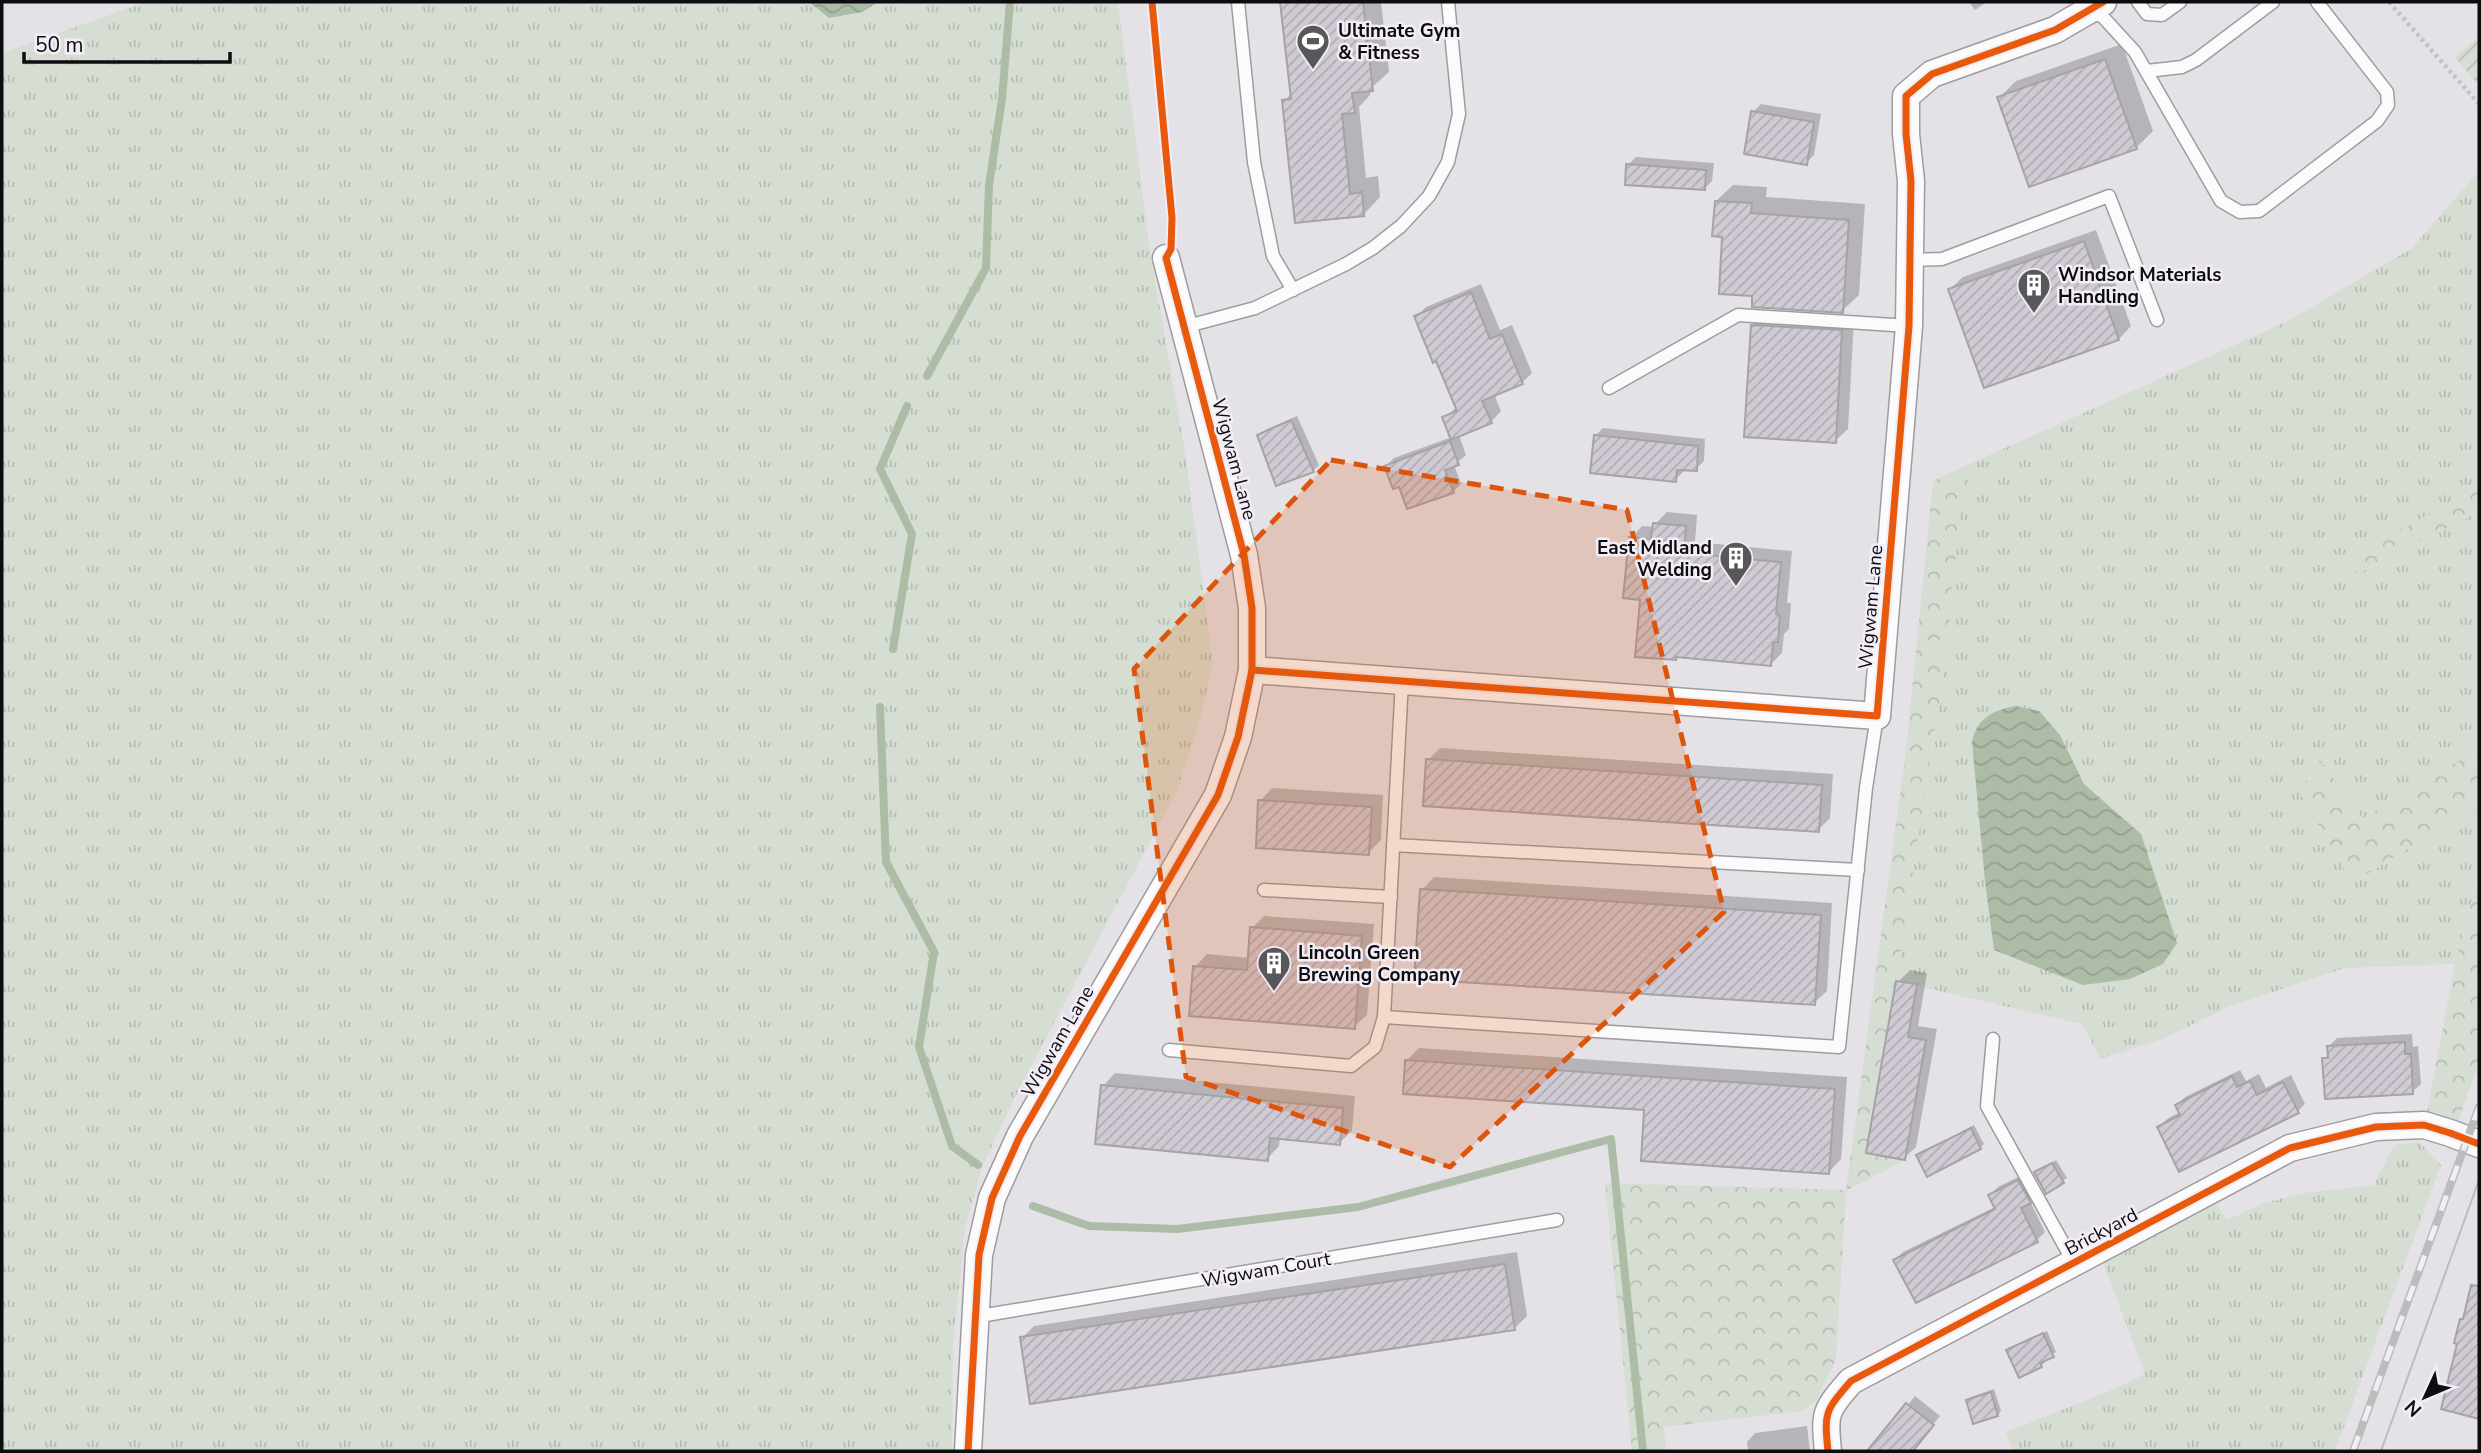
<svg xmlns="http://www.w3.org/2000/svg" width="2481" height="1453" font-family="'Nunito Sans',sans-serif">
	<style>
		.grass { fill: url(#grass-tufts) }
		.forest { fill: url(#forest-crowns) }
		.garden { fill: url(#garden-furrows) }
		.water { fill: url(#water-waves) }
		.shadow { fill: #0003 }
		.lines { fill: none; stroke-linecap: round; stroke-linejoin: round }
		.stream { stroke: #adbca6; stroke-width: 8 }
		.building { fill: url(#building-hatch); stroke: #a4a3a6; stroke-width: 2 }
		.lane-casing { stroke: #9e9ca0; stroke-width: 15 }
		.street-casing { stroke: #9e9ca0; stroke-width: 29 }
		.path { stroke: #c4c3c4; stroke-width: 4.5; stroke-dasharray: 3.5 3.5; stroke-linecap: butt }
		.lane { stroke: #fbfbfb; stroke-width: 12 }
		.street { stroke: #fbfbfb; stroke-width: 26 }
		.tram { stroke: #bcbcbc; stroke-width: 2 }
		.rail-casing { stroke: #bcbcbc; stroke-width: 8 }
		.rail { stroke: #f2edf6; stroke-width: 5; stroke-dasharray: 16; stroke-linecap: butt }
		.cycleway-casing { stroke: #f2edf6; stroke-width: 11 }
		.cycleway { stroke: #e8590c; stroke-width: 7 }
		.marked { fill: #dd550c; fill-opacity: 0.2; stroke: #dd550c; stroke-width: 5; stroke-dasharray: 14 9; stroke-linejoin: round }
		.labels { text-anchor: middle; stroke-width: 5; stroke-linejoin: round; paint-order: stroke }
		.poi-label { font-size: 19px; font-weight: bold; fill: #0d0c0e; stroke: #f2edf6; text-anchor: start }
		.street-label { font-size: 19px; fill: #0d0c0e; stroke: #f2edf6 }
	</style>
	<defs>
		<pattern id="grass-tufts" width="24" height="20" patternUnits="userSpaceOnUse" patternTransform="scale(1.75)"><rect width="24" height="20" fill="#d6ded3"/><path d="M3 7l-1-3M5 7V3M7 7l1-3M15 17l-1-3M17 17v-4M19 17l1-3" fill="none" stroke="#b6bdb4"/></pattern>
		<pattern id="forest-crowns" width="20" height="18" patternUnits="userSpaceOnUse" patternTransform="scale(1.75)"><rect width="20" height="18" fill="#d6ded3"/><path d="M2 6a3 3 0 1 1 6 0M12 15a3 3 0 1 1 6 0" fill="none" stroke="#b6bdb4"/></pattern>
		<pattern id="garden-furrows" width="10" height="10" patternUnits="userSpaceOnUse" patternTransform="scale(1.75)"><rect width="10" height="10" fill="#d6ded3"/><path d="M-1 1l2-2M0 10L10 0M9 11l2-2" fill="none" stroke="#b6bdb4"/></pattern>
		<pattern id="water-waves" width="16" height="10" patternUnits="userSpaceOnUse" patternTransform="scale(1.75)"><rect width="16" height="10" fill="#adbca6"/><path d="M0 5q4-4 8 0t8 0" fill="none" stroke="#94a08e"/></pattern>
		<pattern id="building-hatch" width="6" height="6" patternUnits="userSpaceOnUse" patternTransform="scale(1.75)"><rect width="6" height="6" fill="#cfcad3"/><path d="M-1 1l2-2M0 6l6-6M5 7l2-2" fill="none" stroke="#b1acb4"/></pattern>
	</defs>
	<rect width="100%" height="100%" fill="#e4e2e6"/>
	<g class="grass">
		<path d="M146 2H1118L1150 252 1185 452 1213 663 1199 724 1176 793 1019 1089 983 1165 965 1228 953 1345 952 1451H2V53Z"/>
		<path d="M2479 171V488L2351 557 2357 574 2479 512V749L2363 819 2320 761 2352 883 2479 805V875L2455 964 2345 968 2228 1007 2165 1038 2100 1059 2082 1024 1896 981 1944 671 1965 466 2288 321 2412 248Z"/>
		<path d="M2419 1142 2441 1165 2335 1451H2013L2006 1432 2107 1392 2145 1374 2101 1257 2213 1198 2227 1220 2264 1203 2304 1193 2374 1185 2394 1145Z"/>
	</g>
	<g class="forest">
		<path d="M1965 466 1944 671 1896 981 1866 1153 1905 1160 1846 1191 1836 1359 1816 1401 1802 1411 1664 1427 1666 1451H1632L1605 1183 1846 1190 1906 750 1933 481Z"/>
		<path d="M2479 488V512L2356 574 2350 556Z"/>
		<path d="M2479 749V805L2352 883 2299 792 2320 760 2363 819Z"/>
		<path d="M2479 875V1062L2458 1122 2427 1111 2455 964Z"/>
	</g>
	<path class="garden" d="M2479 36V86L2455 57Z"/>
	<g class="water">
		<path d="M809 2H878L862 12 829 18Z"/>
		<path d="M2016 706 2039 711 2060 735 2084 784 2141 834 2177 943 2163 964 2130 979 2083 985 1994 950 1985 881 1972 742C1977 718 1993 710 2016 706Z"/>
	</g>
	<g class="shadow">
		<path d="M1282 2H1381L1389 72 1370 89V95L1359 107 1366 178 1378 176 1380 197 1364 214 1284 101 1292 93Z"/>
		<path d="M1969 2H1987L1975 10Z"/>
		<path d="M2122 44 2153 131 2136 148 1999 98 2016 81Z"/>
		<path d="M1761 104 1821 114 1814 155 1806 163 1753 112Z"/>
		<path d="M1636 157 1714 163 1712 181 1704 189 1628 165Z"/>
		<path d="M1733 185 1767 187 1766 197 1865 204 1859 295 1842 311 1754 294 1724 235 1716 201Z"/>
		<path d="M2096 230 2131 326 2119 339 1950 289 1963 277Z"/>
		<path d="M1481 284 1500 330 1512 325 1532 373 1522 383 1494 394 1501 411 1491 422 1459 435 1466 455 1454 465 1461 484 1453 492 1400 485 1386 466 1394 458 1452 437 1444 418 1457 407 1437 359 1416 317 1426 307Z"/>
		<path d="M1765 313 1854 319 1848 429 1835 441 1752 325Z"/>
		<path d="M1297 416 1319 465 1313 471 1259 436 1265 430Z"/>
		<path d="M1603 428 1705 439 1704 461 1696 469H1684L1683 472 1675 480 1595 436Z"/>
		<path d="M1667 512 1697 515 1695 542 1792 551 1787 603H1791L1789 629 1784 634 1782 653 1770 665 1679 656 1676 659 1642 599 1631 538 1642 526 1654 527 1655 524Z"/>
		<path d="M1440 748 1833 774 1830 818 1818 830 1428 760Z"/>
		<path d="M1272 788 1383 795 1381 840 1368 853 1260 801Z"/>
		<path d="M1434 877 1832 903 1827 991 1814 1003 1422 890Z"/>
		<path d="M1264 916 1374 924 1367 1015 1354 1027 1195 967 1207 954 1250 958 1252 928Z"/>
		<path d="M1910 970 1927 973 1918 1026 1937 1029 1916 1147 1904 1158 1898 982Z"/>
		<path d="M2412 1034 2413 1047 2418 1046 2421 1084 2412 1092 2324 1059 2330 1053 2329 1046 2337 1038Z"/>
		<path d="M1419 1048 1847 1077 1841 1159 1829 1172 1646 1108 1407 1060Z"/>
		<path d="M2240 1070 2246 1081 2259 1074 2266 1088 2291 1075 2305 1104 2297 1112 2159 1127 2167 1119 2180 1112 2177 1105 2185 1097Z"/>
		<path d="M1115 1073 1355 1096 1352 1131 1339 1143 1280 1137 1279 1146 1267 1159 1103 1086Z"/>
		<path d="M1974 1125 1984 1144 1980 1148 1919 1155Z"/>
		<path d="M2056 1160 2067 1178 2046 1191 2036 1172Z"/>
		<path d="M2026 1173 2037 1193 2030 1201 2045 1232 2037 1240 1916 1301 1895 1260 1903 1252 1995 1207 1990 1195 1998 1187Z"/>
		<path d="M1517 1252 1527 1316 1514 1329 1022 1338 1034 1326Z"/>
		<path d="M2047 1331 2056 1352 2044 1360 2045 1362 2041 1366 2008 1350Z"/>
		<path d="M1994 1389 2001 1411 1998 1415 1968 1400 1971 1397Z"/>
		<path d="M1915 1396 1940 1416 1912 1451H1870Z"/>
		<path d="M1807 1426 1810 1451H1748L1747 1442 1755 1433Z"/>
	</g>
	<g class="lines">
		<g class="stream">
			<path d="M927 376 986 268 989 185 1002 99 1010 2"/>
			<path d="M893 649 912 534 880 469 907 406"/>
			<path d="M880 707 886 862 934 952 919 1047 952 1146 978 1165"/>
			<path d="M1033 1206 1089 1226 1177 1229 1358 1207 1611 1139 1643 1451"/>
		</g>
	</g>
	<g class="building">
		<path d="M1280 2H1363L1373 91 1352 93 1355 113 1342 114 1350 194 1362 192 1364 216 1295 223 1282 100 1291 99Z"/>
		<path d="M2105 59 2137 149 2029 187 1997 97Z"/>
		<path d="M1751 111 1814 122 1807 165 1744 154Z"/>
		<path d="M1626 164 1706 170 1705 190 1625 185Z"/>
		<path d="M1715 201 1752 203 1751 213 1849 220 1843 313 1752 307V296L1719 294 1722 237 1712 236Z"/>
		<path d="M2084 241 2119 340 1984 388 1948 289Z"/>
		<path d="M1471 292 1490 339 1502 334 1523 384 1482 401 1492 423 1451 440 1442 417 1457 411 1436 361 1433 363 1414 316Z"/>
		<path d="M1751 325 1842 330 1836 443 1744 437Z"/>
		<path d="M1291 420 1314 472 1276 486 1257 435Z"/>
		<path d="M1594 435 1698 446 1697 471 1677 470 1676 482 1590 473Z"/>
		<path d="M1450 441 1459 465 1445 470 1454 493 1407 509 1399 487 1393 489 1384 466Z"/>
		<path d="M1653 523 1686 526 1684 553 1781 562 1776 614 1780 615 1778 642H1773L1771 666 1676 657V660L1635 657 1640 600 1623 598 1629 537 1651 539Z"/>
		<path d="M1426 759 1822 785 1819 832 1423 806Z"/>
		<path d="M1258 800 1372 807 1369 855 1256 848Z"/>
		<path d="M1420 889 1821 915 1815 1005 1414 979Z"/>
		<path d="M1250 927 1362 936 1355 1029 1189 1016 1193 966 1247 970Z"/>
		<path d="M1896 981 1917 984 1908 1037 1926 1040 1905 1160 1866 1153Z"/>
		<path d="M2405 1042V1054H2411L2413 1094 2325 1099 2322 1058H2328L2327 1046Z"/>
		<path d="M1405 1060 1835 1089 1829 1174 1641 1161 1644 1110 1403 1094Z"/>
		<path d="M2232 1076 2237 1087 2250 1081 2257 1095 2283 1082 2299 1113 2179 1172 2157 1127 2180 1115 2175 1105Z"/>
		<path d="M1101 1085 1343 1108 1340 1145 1270 1138 1268 1161 1095 1144Z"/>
		<path d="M1971 1128 1981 1149 1927 1177 1916 1155Z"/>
		<path d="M2052 1163 2064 1183 2046 1194 2034 1172Z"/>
		<path d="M2018 1180 2031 1203 2021 1208 2038 1242 1916 1303 1893 1260 1995 1209 1988 1195Z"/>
		<path d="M1505 1264 1515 1330 1030 1404 1020 1337Z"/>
		<path d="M2471 1285 2479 1286V1419L2441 1409 2457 1344 2454 1343 2460 1319H2463Z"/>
		<path d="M2043 1333 2054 1357 2040 1363 2042 1367 2019 1378 2006 1350Z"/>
		<path d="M1991 1392 1998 1416 1973 1424 1966 1400Z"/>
		<path d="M1906 1403 1934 1425 1913 1451H1867Z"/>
	</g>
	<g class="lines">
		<defs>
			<g id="lane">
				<path d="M1238 2 1254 162 1273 256 1293 290"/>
				<path d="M2138 2 2147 14 2162 15 2180 2"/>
				<path d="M2089 13 2102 16 2135 52 2221 201 2240 212 2259 211 2377 121 2388 105 2387 92 2317 2"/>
				<path d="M2147 71 2182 67 2196 60 2273 2"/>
				<path d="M1910 260 1942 259 2109 196 2157 320"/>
				<path d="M1184 327 1255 308 1346 264 1373 248 1401 226 1429 196 1448 162 1459 114 1448 2"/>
				<path d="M1609 388 1738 315 1909 326"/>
				<path d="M1393 845 1858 870"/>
				<path d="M1264 890 1391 897"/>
				<path d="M1384 1017 1839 1047 1866 788 1877 716"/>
				<path d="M1993 1039 1987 1106 2074 1263"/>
				<path d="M1169 1050 1351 1066 1375 1047 1384 1017 1402 681"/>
				<path d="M974 1317 1557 1220"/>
			</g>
			<g id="street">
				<path d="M1252 670 1877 716 1909 326 1911 181 1906 134V96L1932 74 2055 30 2103 2"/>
				<path d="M968 1451 979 1255 992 1198 1020 1136 1218 795 1238 737 1252 670V608L1244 555 1166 258"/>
				<path d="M1828 1451C1824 1412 1825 1411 1851 1381L2290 1148 2376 1127 2424 1125 2450 1133 2479 1144"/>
			</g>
		</defs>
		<use href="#lane" class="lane-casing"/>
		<use href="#street" class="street-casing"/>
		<path class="path" d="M2389 2 2479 104"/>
		<use href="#lane" class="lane"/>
		<use href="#street" class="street"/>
		<path class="tram" d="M2381 1451 2479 1180"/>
		<defs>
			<path id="rail" d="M2353 1451 2479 1107"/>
		</defs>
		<use href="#rail" class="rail-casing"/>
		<use href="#rail" class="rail"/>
		<defs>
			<g id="cycleway">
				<path d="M1252 670 1877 716 1909 326 1911 181 1906 134V96L1932 74 2055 30 2103 2"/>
				<path d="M968 1451 979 1255 992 1198 1020 1136 1218 795 1238 737 1252 670V608L1244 555 1166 258 1171 249 1172 218 1152 2"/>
				<path d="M1828 1451C1824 1412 1825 1411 1851 1381L2290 1148 2376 1127 2424 1125 2450 1133 2479 1144"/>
			</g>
		</defs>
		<use href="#cycleway" class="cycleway-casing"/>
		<use href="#cycleway" class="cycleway"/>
	</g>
	<path class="marked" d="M1331 460 1627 510 1724 912 1450 1167 1186 1077 1134 669Z"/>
	<defs>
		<symbol id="stadium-pin" viewBox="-11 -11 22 30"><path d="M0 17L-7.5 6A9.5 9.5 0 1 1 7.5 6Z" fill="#58575a" stroke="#f2edf6"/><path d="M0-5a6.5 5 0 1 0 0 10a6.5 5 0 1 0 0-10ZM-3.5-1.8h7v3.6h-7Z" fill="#fff"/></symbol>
		<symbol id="building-pin" viewBox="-11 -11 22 30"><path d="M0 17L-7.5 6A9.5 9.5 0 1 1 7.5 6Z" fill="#58575a" stroke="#f2edf6"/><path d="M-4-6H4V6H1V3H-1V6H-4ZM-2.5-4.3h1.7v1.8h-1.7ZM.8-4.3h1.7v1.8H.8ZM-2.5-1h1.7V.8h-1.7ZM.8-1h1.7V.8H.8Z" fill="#fff"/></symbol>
	</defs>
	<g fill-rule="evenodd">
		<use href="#stadium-pin" x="1294" y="22" width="38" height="52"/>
		<use href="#building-pin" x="2015" y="266" width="38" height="52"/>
		<use href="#building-pin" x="1717" y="539" width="38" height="52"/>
		<use href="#building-pin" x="1255" y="944" width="38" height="52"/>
	</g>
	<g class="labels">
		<g class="poi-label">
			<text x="1338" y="37">Ultimate Gym<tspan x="1338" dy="22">&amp; Fitness</tspan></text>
			<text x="2058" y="281">Windsor Materials<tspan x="2058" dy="22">Handling</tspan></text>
			<text x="1712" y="554" text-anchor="end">East Midland<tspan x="1712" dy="22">Welding</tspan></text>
			<text x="1298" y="959">Lincoln Green<tspan x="1298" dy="22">Brewing Company</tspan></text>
		</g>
		<g class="street-label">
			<text transform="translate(1235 459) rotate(75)" y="7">Wigwam Lane</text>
			<text transform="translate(1870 607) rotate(-85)" y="7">Wigwam Lane</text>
			<text transform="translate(1057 1041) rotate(-60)" y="7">Wigwam Lane</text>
			<text transform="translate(2101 1231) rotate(-28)" y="7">Brickyard</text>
			<text transform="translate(1266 1269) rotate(-10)" y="7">Wigwam Court</text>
		</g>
	</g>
	<rect width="2481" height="1453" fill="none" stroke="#0d0c0e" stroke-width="7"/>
	<g transform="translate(2425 1397) rotate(226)" stroke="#f2edf6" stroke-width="5" paint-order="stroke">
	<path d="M0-5L12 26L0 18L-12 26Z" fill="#0d0c0e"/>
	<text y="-10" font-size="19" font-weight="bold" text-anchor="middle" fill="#0d0c0e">N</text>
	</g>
	<path d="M24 52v10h206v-10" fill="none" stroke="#0d0c0e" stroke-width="3.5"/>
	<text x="35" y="52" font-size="21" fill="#0d0c0e" stroke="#f2edf6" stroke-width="5" paint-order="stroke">50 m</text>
</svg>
